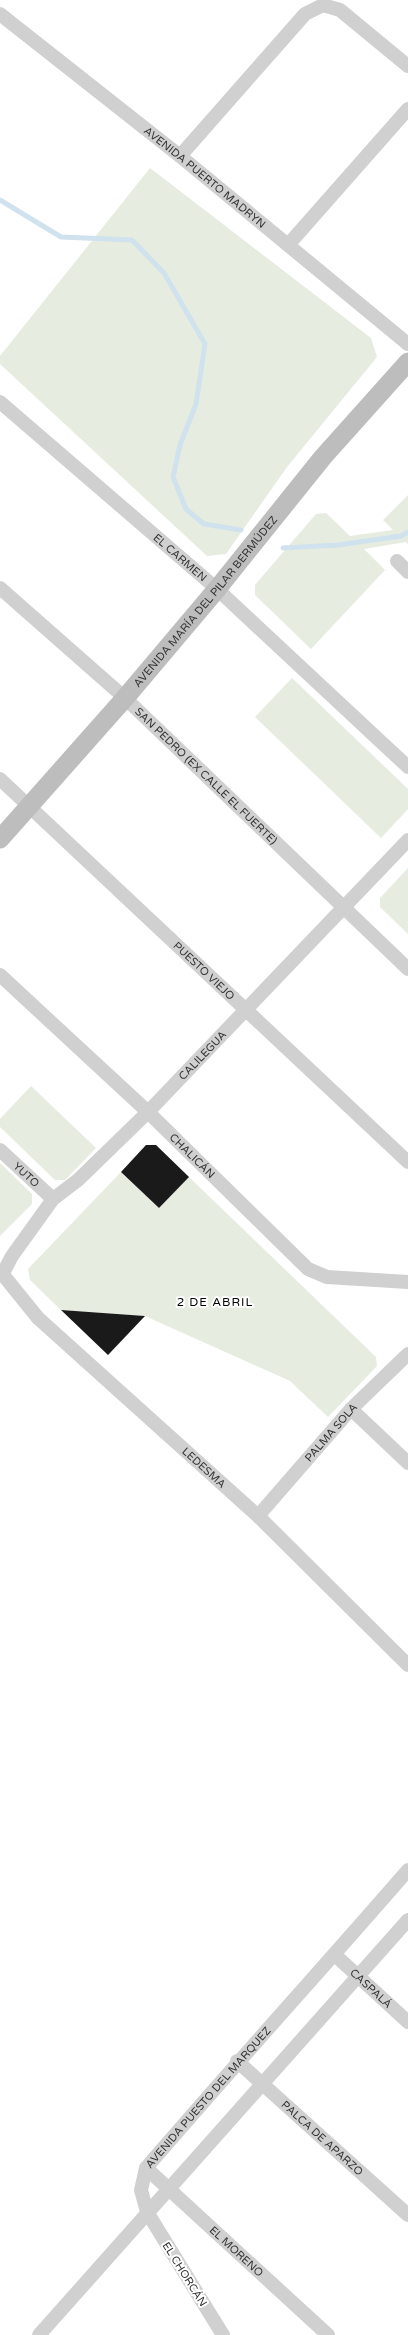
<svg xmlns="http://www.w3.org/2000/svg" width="408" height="2335" font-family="'Varela Round',sans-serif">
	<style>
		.green { fill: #e6ecdf }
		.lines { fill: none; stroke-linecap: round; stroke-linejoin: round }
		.stream { stroke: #cfe2ee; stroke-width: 5 }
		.building { fill: #1a1a1a }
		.street { stroke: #d0d0d0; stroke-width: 14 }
		.secondary { stroke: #bdbdbd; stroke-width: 19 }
		.labels { text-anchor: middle; stroke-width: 4; stroke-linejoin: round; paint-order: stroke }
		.street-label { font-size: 11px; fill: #333; stroke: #fff }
		.neighbourhood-label { font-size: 12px; letter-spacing: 1px; fill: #000; stroke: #fff }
	</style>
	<rect width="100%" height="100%" fill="#fff"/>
	<g class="green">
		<path d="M150 168 371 338 377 357 287 467 226 554 207 556 0 364V356Z"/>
		<path d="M408 495V544L406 542 364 549 385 570 311 649 255 595V585L316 514 326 513 350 536 393 530 383 520Z"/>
		<path d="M292 678 408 789V809L381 838 255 717Z"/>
		<path d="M408 868V934L380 907V898Z"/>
		<path d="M31 1086 96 1148 65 1180H55L0 1127V1119Z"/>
		<path d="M0 1163 32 1194V1204L0 1236Z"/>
		<path d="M121 1172 159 1208 189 1177 376 1357 377 1366 328 1417 290 1381 145 1316 61 1310 30 1280 28 1269Z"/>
	</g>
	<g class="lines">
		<g class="stream">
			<path d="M0 200 61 237 132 240 164 273 205 344 196 404 180 445 173 477 186 509 204 524 241 530"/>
			<path d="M283 548 338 545 401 536 408 532"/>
		</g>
	</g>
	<g class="building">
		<path d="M146 1145H156L189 1177 159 1208 121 1172Z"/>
		<path d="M61 1310 145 1316 108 1355Z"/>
	</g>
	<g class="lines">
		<g class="street">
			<path id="s1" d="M0 14 180 156 408 344"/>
			<path d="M180 156 305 14 323 5 340 10 408 66"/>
			<path d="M288 245 408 109"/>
			<path id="s2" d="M0 402 217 589 408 767"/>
			<path d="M397 561 408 572"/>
			<path id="s3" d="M0 588 125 698 408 969"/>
			<path id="s4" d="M0 779 408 1162"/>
			<path id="s5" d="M0 975 148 1112 308 1269 327 1277 408 1282"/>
			<path id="s6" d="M0 1150 53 1199"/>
			<path id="s7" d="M0 1271 38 1318 258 1516 408 1665"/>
			<path id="s8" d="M3 1273 12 1256 53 1199 78 1180 148 1112 408 840"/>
			<path d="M351 1409 408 1463"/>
			<path id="s9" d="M258 1516 351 1409 408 1354"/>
			<path id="s10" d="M335 1955 408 2022"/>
			<path id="s11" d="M237 2061 408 2215"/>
			<path id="s12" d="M146 2168 328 2335"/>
			<path d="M39 2335 408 1920"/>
			<path id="s13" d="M223 2335 147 2212 141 2190 146 2168C232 2068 321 1970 408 1870"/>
		</g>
		<path class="secondary" id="s14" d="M0 839 125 698 217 589 323 457 408 362"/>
	</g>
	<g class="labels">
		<g class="street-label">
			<text dy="4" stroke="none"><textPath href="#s1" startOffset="262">AVENIDA PUERTO MADRYN</textPath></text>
			<text dy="4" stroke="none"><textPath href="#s2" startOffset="238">EL CARMEN</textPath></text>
			<text dy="4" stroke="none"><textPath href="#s14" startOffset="314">AVENIDA MARÍA DEL PILAR BERMÚDEZ</textPath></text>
			<text dy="4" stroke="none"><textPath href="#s3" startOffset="279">SAN PEDRO (EX CALLE EL FUERTE)</textPath></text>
			<text dy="4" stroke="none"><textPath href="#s4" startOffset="280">PUESTO VIEJO</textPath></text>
			<text dy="4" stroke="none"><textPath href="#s8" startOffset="297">CALILEGUA</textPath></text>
			<text dy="4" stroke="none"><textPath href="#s5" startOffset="264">CHALICÁN</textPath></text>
			<text dy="4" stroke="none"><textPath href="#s6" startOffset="36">YUTO</textPath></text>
			<text dy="4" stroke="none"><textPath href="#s9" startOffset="111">PALMA SOLA</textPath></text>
			<text dy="4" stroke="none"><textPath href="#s7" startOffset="284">LEDESMA</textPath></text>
			<text dy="4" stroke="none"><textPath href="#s10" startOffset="49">CASPALÁ</textPath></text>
			<text dy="4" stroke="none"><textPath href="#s13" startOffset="284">AVENIDA PUESTO DEL MARQUEZ</textPath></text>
			<text dy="4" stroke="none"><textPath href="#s11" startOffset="115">PALCA DE APARZO</textPath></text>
			<text dy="4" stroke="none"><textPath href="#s12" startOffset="123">EL MORENO</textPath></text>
			<text transform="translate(185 2274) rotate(58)" y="4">EL CHORCÁN</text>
		</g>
		<g class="neighbourhood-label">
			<text x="215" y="1306">2 DE ABRIL</text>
		</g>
	</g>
</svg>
